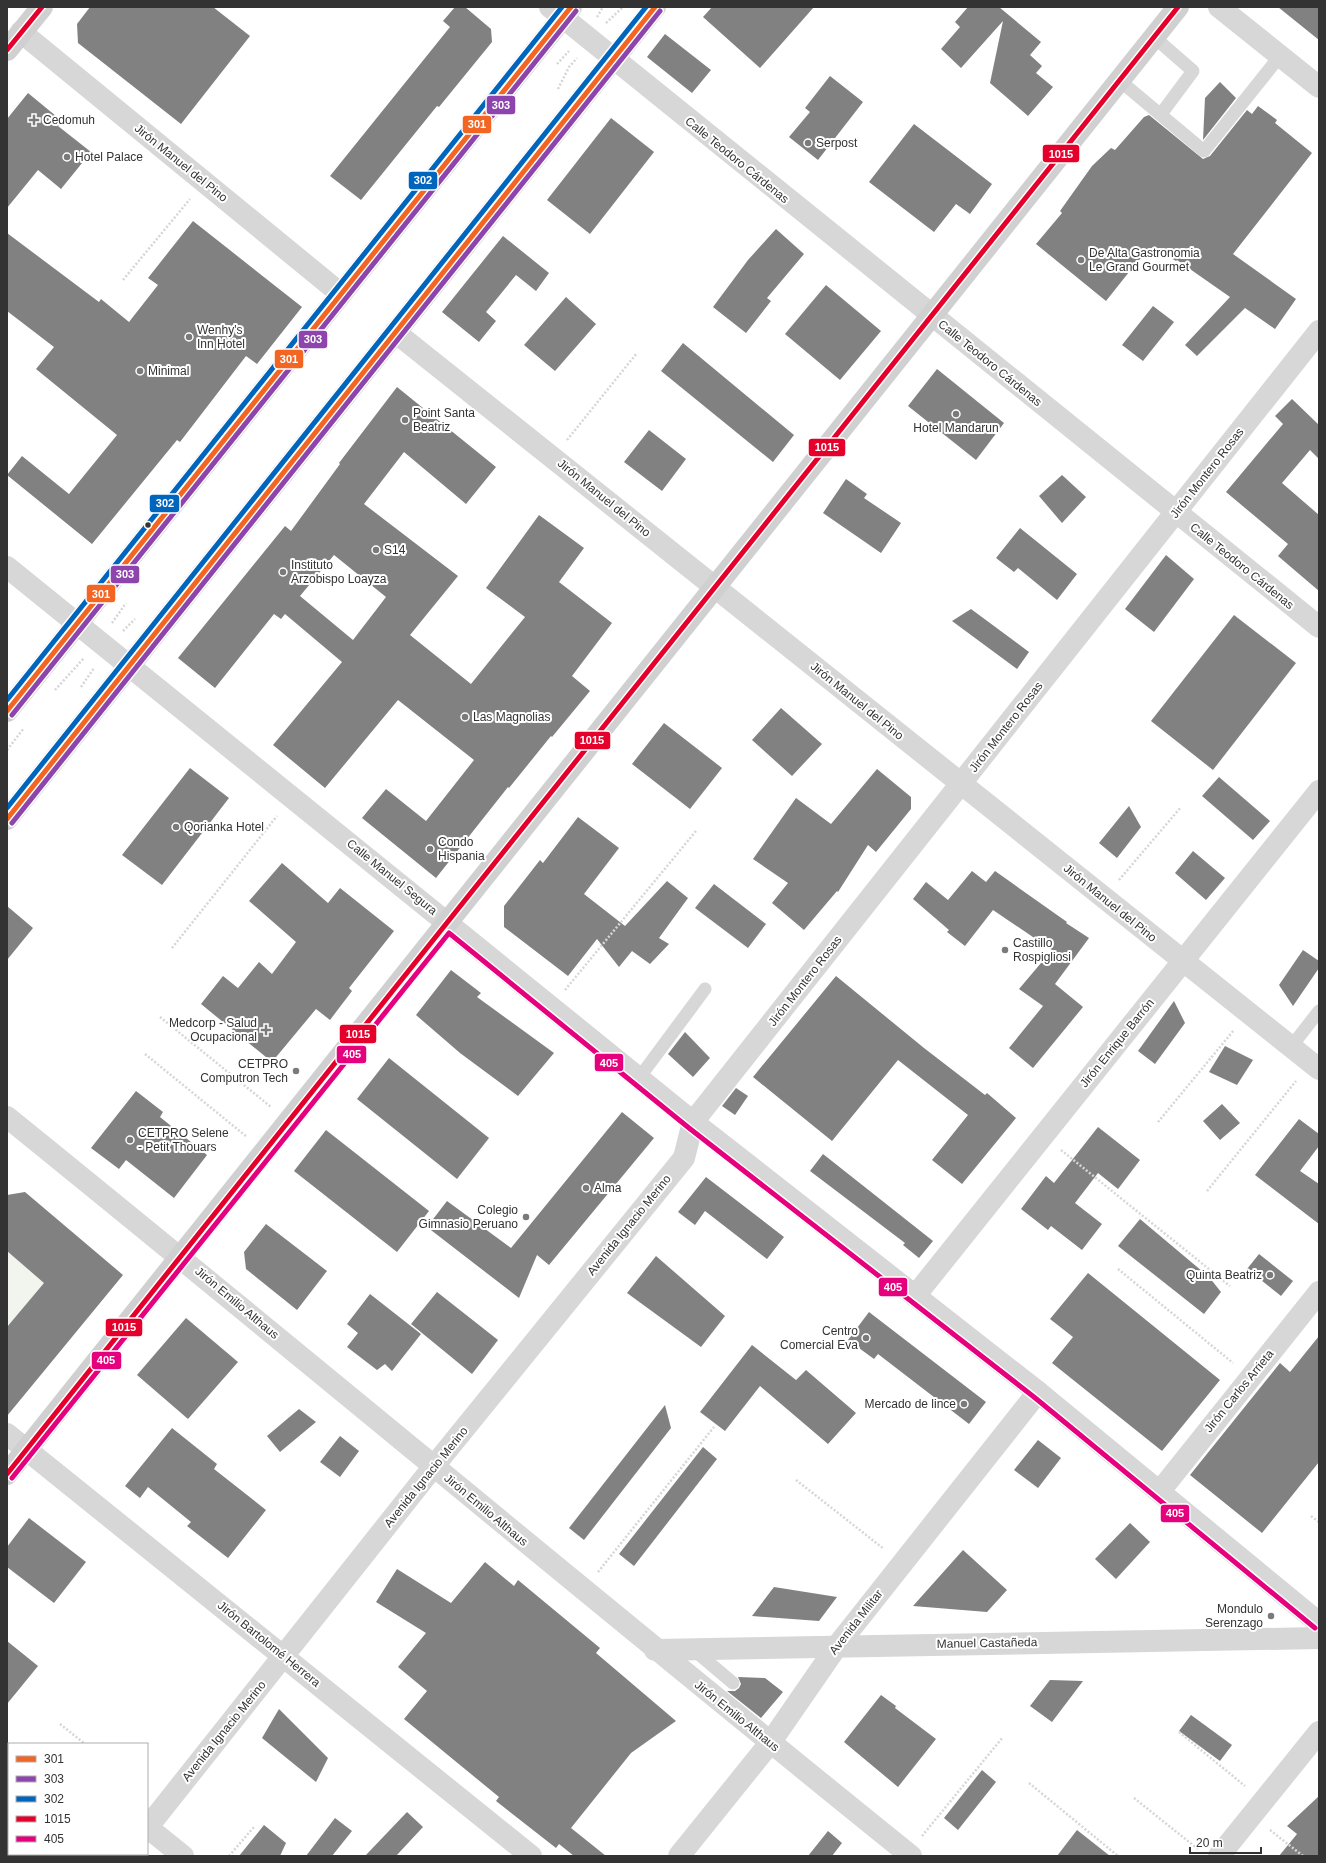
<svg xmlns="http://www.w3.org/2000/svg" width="1326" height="1863" font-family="Helvetica,sans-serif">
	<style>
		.green { fill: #f1f5ed }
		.building { fill: #818181; fill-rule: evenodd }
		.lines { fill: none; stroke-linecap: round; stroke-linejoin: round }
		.path { stroke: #d6d6d6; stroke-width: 2.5; stroke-dasharray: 2 2; stroke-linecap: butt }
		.service { stroke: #d7d7d7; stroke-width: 13 }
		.minor { stroke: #d7d7d7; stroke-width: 22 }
		.tertiary { stroke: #d7d7d7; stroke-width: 22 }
		.secondary { stroke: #d0d0d0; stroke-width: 22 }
		.bus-1-casing { stroke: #fff; stroke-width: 8 }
		.bus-2-casing { stroke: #fff; stroke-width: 8 }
		.bus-3-casing { stroke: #fff; stroke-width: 8 }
		.bus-4-casing { stroke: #fff; stroke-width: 8 }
		.bus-5-casing { stroke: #fff; stroke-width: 8 }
		.bus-1 { stroke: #f26522; stroke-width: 5 }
		.bus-2 { stroke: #8e44ad; stroke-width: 5 }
		.bus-3 { stroke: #0065bd; stroke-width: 5 }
		.bus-4 { stroke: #e4002b; stroke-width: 5 }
		.bus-5 { stroke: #e5007d; stroke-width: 5 }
		.poi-dot { fill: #7a7a7a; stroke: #fff; stroke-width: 1.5 }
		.bus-dot { fill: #333; stroke: #fff; stroke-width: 1.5 }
		.labels { text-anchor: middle; stroke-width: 4; stroke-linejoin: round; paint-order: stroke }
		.poi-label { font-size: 12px; fill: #333; stroke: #fff; text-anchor: start }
		.street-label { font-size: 12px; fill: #333; stroke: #fff }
		.line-badge { stroke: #fff; stroke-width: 1.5 }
		.badge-label { font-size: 11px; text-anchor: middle; font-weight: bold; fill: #fff }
	</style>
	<rect width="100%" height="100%" fill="#fff"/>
	<path class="green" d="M7 1251 44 1283 9 1325 7 1323Z"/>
	<g class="building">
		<path d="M90 7H213L250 36 181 124 78 43 77 24Z"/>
		<path d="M455 7H465L491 29 492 42 439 107 437 106 361 200 330 176 450 27 443 21Z"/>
		<path d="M712 7H814L760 68 703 17Z"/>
		<path d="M968 7H999L1041 42 1030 55 1042 66 1036 73 1053 87 1028 116 990 83 1003 21 961 68 941 49 960 27 955 22Z"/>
		<path d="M1278 7H1319V40Z"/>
		<path d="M665 34 711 70 692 93 647 57Z"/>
		<path d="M830 76 863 102 818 160 789 137 810 112 805 108Z"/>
		<path d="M1220 82 1236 98 1203 140 1205 98Z"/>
		<path d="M28 93 62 121 58 126 91 152 61 189 38 170 7 208V119Z"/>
		<path d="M1258 106 1277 120 1275 123 1312 153 1233 254 1296 299 1275 329 1245 308 1197 356 1185 345 1230 297 1177 260 1176 261 1153 247 1137 262 1106 301 1036 244 1062 213 1060 211 1092 166 1111 148 1115 150 1144 117 1149 115 1203 159 1210 156 1247 110 1252 114Z"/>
		<path d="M611 118 654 152 590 234 547 200Z"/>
		<path d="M914 124 992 184 970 214 956 204 934 232 869 182Z"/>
		<path d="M193 221 302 307 257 364 246 356 180 442 177 440 92 544 7 475 22 456 69 494 117 435 36 369 54 347 7 311V233L99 302 101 299 129 322 158 285 148 278Z"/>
		<path d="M776 229 804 254 767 298 771 301 746 333 713 307 748 260Z"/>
		<path d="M503 236 549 273 536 291 516 275 486 312 496 321 479 342 442 312Z"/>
		<path d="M826 285 881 331 840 380 785 334Z"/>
		<path d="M566 297 596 324 555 371 524 345Z"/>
		<path d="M1153 306 1174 322 1143 361 1122 345Z"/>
		<path d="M683 343 794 435 773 462 661 371Z"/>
		<path d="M937 369 1004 423 976 460 908 406Z"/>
		<path d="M397 387 496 467 466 504 404 452 364 504 458 576 410 635 471 684 525 617 486 588 539 515 584 548 559 582 612 623 572 676 590 691 552 737 551 736 509 788 508 787 436 878 362 818 386 789 426 821 474 760 398 700 325 788 273 745 342 662 285 614 281 619 274 614 215 688 178 658 285 526 291 531 340 464 339 463ZM334 555 386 597 353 640 300 596Z"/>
		<path d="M1292 399 1319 425V459L1310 450 1282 483 1319 515V591L1278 556 1288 544 1226 492 1283 424 1275 416Z"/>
		<path d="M649 430 686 459 662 491 624 462Z"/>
		<path d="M1062 475 1086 497 1062 523 1039 496Z"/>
		<path d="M846 479 867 494 864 498 901 523 881 553 823 513Z"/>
		<path d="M1020 528 1077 574 1057 600 1018 568 1014 572 996 558Z"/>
		<path d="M1166 555 1194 579 1154 632 1125 609Z"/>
		<path d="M971 609 1029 652 1017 669 952 621Z"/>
		<path d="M1234 615 1296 663 1213 770 1151 721Z"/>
		<path d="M781 708 822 744 792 776 752 740Z"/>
		<path d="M664 723 722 768 690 809 632 764Z"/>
		<path d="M190 768 229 798 162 885 122 855Z"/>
		<path d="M877 769 911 797V809L876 852 868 845 838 892 837 891 804 930 772 903 788 883 753 859 796 798 831 824Z"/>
		<path d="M1219 777 1270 821 1253 840 1202 796Z"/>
		<path d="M1129 806 1141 827 1117 858 1099 843Z"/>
		<path d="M578 817 619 848 584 894 625 926 667 881 688 898 659 938 669 944 650 964 632 951 619 967 597 939 568 976 504 927V906L540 860 543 863Z"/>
		<path d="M1193 851 1225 878 1206 900 1175 873Z"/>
		<path d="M282 863 328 903 340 888 394 931 349 988 352 991 330 1020 316 1009 272 1062 201 1004 223 976 238 988 259 962 272 974 296 942 249 901Z"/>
		<path d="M972 871 986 882 995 871 1067 922 1066 923 1089 938 1055 984 1083 1007 1033 1068 1009 1048 1043 1006 1019 989 1052 950 993 910 965 946 947 932 949 930 913 899 926 882 948 900Z"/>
		<path d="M714 884 766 924 748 948 695 908Z"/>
		<path d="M7 906 33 928 7 960Z"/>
		<path d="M1303 950 1319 961V968L1293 1006 1279 985Z"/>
		<path d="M451 970 481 993 477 997 554 1053 518 1096 460 1053 416 1015Z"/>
		<path d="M836 976 924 1048 985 1095 987 1093 1016 1118 962 1184 932 1160 968 1115 898 1060 832 1141 753 1077Z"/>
		<path d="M1174 1001 1185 1023 1155 1064 1138 1051Z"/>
		<path d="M685 1032 710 1058 693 1077 668 1054Z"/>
		<path d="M1225 1046 1253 1060 1237 1085 1209 1072Z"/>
		<path d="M389 1058 489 1138 457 1179 357 1099Z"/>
		<path d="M736 1088 748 1096 735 1115 722 1106Z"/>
		<path d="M136 1091 163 1112 160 1117 207 1155 174 1198 126 1160 119 1169 91 1148Z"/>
		<path d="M1222 1104 1240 1123 1220 1140 1203 1121Z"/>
		<path d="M622 1112 654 1138 549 1265 537 1255 519 1298 427 1227 447 1201 511 1248Z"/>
		<path d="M1299 1119 1319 1134V1146L1300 1171 1319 1184V1224L1255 1175Z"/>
		<path d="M1098 1127 1140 1160 1118 1189 1098 1173 1075 1203 1102 1224 1082 1250 1051 1226 1048 1230 1021 1209 1046 1176 1054 1183Z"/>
		<path d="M326 1130 429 1211 397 1252 294 1171Z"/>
		<path d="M823 1154 933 1241 919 1258 903 1245 905 1243 810 1171Z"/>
		<path d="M706 1177 784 1237 767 1259 705 1211 695 1225 678 1212Z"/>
		<path d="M25 1192 123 1275 7 1416V1327L44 1283 7 1251V1195Z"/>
		<path d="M1140 1219 1209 1277 1221 1292 1204 1314 1118 1246Z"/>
		<path d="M266 1224 327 1271 297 1310 246 1269 244 1252Z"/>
		<path d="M1259 1254 1293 1281 1281 1296 1247 1269Z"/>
		<path d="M656 1256 725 1316 701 1347 627 1293Z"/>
		<path d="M1088 1273 1220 1380 1162 1451 1052 1363 1073 1337 1050 1319Z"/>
		<path d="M437 1292 498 1340 472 1374 411 1324Z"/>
		<path d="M370 1294 421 1334 392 1371 385 1364 377 1370 347 1347 358 1333 347 1324Z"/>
		<path d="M869 1312 986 1402 969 1424 878 1354 874 1359 848 1340Z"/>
		<path d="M186 1318 238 1362 188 1419 137 1375Z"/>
		<path d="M1319 1336V1462L1262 1533 1190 1475 1280 1363 1290 1372Z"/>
		<path d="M752 1345 796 1380 806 1370 856 1413 828 1444 760 1386 725 1431 700 1412Z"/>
		<path d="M665 1405 671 1428 584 1540 569 1528Z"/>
		<path d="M299 1409 316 1422 280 1452 267 1436Z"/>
		<path d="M172 1428 217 1464 214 1469 266 1510 228 1558 187 1526 191 1522 148 1487 140 1498 125 1486Z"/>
		<path d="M340 1436 359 1451 340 1477 320 1462Z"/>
		<path d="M1038 1440 1061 1458 1038 1488 1014 1470Z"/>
		<path d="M703 1447 717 1459 634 1566 619 1554Z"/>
		<path d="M29 1518 86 1562 54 1603 7 1567V1547Z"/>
		<path d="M1130 1523 1150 1542 1116 1579 1095 1559Z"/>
		<path d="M963 1550 1007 1590 987 1612 913 1606Z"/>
		<path d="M485 1562 514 1586 518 1580 600 1648 596 1653 676 1721 631 1753 571 1828 606 1856H574L559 1844 556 1848 496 1801 499 1797 404 1719 427 1691 398 1667 426 1633 376 1602 397 1569 451 1603Z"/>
		<path d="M774 1587 837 1597 819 1621 752 1616Z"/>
		<path d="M7 1641 38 1666 7 1704Z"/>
		<path d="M738 1677 765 1678 783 1692 761 1718 727 1691H735L739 1688 741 1684Z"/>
		<path d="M1050 1680 1083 1681 1052 1722 1030 1706Z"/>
		<path d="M881 1695 896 1706 895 1708 936 1739 898 1787 844 1742Z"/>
		<path d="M279 1709 328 1758 316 1782 262 1738Z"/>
		<path d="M1191 1715 1232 1745 1220 1761 1179 1731Z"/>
		<path d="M982 1770 996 1782 958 1830 944 1818Z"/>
		<path d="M1319 1796V1856H1279L1297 1834 1287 1826Z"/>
		<path d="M407 1812 423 1827 396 1856H365Z"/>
		<path d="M335 1818 352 1831 332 1856H306Z"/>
		<path d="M264 1825 286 1843 280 1856H239Z"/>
		<path d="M1077 1830 1110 1856H1057Z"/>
		<path d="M828 1831 842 1843 832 1856H808Z"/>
	</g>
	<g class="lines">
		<g class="path">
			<path d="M597 17 603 7"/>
			<path d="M606 23 623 7"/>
			<path d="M557 64 569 51"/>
			<path d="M558 89 569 67 577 58"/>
			<path d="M123 280 190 199"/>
			<path d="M567 440 637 353"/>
			<path d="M112 623 126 603"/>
			<path d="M123 631 135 619"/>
			<path d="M81 687 94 668"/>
			<path d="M55 690 84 658"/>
			<path d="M7 750 24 728"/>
			<path d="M1119 880 1181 807"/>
			<path d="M172 948 277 816"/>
			<path d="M565 990 696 831"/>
			<path d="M160 1017 271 1107"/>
			<path d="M145 1054 247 1137"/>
			<path d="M1158 1122 1234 1030"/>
			<path d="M1061 1150 1230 1286"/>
			<path d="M1207 1191 1296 1081"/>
			<path d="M1118 1269 1233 1363"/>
			<path d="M796 1480 884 1549"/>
			<path d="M1311 1516 1319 1522"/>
			<path d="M598 1572 714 1427"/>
			<path d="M60 1724 85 1744"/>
			<path d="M1179 1732 1245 1786"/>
			<path d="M1029 1783 1118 1856"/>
			<path d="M1134 1798 1198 1849"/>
			<path d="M1270 1830 1303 1856"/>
			<path d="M922 1836 1003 1737"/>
			<path d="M229 1856 254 1827"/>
		</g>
		<g class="service">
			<path d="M1154 37 1193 71 1161 114"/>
			<path d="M1119 80 1204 151 1280 56"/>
			<path d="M1291 1047 1319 1011"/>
			<path d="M639 1078 705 989"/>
			<path d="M694 1650 733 1683"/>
		</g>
		<g class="minor">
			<path d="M1219 7 1319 87"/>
			<path d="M21 32 341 294"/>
			<path d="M395 332 1319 1069"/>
			<path d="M7 1117C310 1362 608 1612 911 1856"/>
			<path d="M693 1122 1319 331"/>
			<path d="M915 1296 1319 791"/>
			<path d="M1160 1491 1319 1292"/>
			<path d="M655 1650 1319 1638"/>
			<path d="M147 1827 183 1856"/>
			<path d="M679 1856 770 1743 837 1646 1038 1392"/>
			<path d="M1219 1856 1319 1732"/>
		</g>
		<g class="tertiary">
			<path d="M550 7 1319 627"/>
			<path d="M7 567 693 1122 1038 1392 1319 1623"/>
			<path d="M7 1434 531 1856"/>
			<path d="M147 1828 434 1466 684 1158 693 1122"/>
			<path d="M125 1856 126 1854"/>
		</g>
		<g class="secondary">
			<path d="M7 50 42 7"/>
			<path d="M7 711 571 7"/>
			<path d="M7 819 655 7"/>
			<path d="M7 1474 1178 7"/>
		</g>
		<defs>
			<g id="bus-1">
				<path d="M7 711 571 7"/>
				<path d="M7 819 655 7"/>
			</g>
			<g id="bus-2">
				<path d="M12 715 576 11"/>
				<path d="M12 823 660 11"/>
			</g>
			<g id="bus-3">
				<path d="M7 700 562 7"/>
				<path d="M7 808 646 7"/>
			</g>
			<g id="bus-4">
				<path d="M7 50 42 7"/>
				<path d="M7 1474 1178 7"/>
			</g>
			<path id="bus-5" d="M12 1478 449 933 689 1128 1034 1397 1315 1628"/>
		</defs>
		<use href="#bus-1" class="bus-1-casing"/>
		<use href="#bus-2" class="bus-2-casing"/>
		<use href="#bus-3" class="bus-3-casing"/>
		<use href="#bus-4" class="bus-4-casing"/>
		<use href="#bus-5" class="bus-5-casing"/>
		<use href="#bus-1" class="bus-1"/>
		<use href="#bus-2" class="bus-2"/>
		<use href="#bus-3" class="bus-3"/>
		<use href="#bus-4" class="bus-4"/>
		<use href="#bus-5" class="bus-5"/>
	</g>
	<g class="poi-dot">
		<path d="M32 114h4v4h4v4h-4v4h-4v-4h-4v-4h4z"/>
		<circle cx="808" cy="143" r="4"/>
		<circle cx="67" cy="157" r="4"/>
		<circle cx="1081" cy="260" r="4"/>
		<circle cx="189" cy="337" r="4"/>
		<circle cx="140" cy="371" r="4"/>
		<circle cx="956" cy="414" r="4"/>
		<circle cx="405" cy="420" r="4"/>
		<circle cx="376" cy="550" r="4"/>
		<circle cx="283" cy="572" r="4"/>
		<circle cx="465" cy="717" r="4"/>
		<circle cx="176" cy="827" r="4"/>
		<circle cx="430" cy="849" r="4"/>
		<circle cx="1005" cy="950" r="4"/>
		<path d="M264 1024h4v4h4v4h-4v4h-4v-4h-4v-4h4z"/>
		<circle cx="296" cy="1071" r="4"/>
		<circle cx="130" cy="1140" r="4"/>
		<circle cx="586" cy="1188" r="4"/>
		<circle cx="526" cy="1217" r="4"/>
		<circle cx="1270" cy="1275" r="4"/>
		<circle cx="866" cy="1338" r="4"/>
		<circle cx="964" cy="1404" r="4"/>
		<circle cx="1271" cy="1616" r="4"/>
	</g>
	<circle class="bus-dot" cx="148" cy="525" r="3.5"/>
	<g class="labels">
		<g class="poi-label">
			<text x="43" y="124">Cedomuh</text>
			<text x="816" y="147">Serpost</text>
			<text x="75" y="161">Hotel Palace</text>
			<text x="1089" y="257">De Alta Gastronomia<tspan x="1089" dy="14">Le Grand Gourmet</tspan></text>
			<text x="197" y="334">Wenhy's<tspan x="197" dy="14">Inn Hotel</tspan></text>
			<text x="148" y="375">Minimal</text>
			<text x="413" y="417">Point Santa<tspan x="413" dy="14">Beatriz</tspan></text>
			<text x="956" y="432" text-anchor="middle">Hotel Mandarun</text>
			<text x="384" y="554">S14</text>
			<text x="291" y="569">Instituto<tspan x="291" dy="14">Arzobispo Loayza</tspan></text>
			<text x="473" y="721">Las Magnolias</text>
			<text x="184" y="831">Qorianka Hotel</text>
			<text x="438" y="846">Condo<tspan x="438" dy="14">Hispania</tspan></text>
			<text x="1013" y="947">Castillo<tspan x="1013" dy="14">Rospigliosi</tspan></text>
			<text x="257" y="1027" text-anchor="end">Medcorp - Salud<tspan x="257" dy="14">Ocupacional</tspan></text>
			<text x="288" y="1068" text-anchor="end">CETPRO<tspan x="288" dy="14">Computron Tech</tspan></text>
			<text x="138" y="1137">CETPRO Selene<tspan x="138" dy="14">- Petit Thouars</tspan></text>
			<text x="594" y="1192">Alma</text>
			<text x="518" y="1214" text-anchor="end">Colegio<tspan x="518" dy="14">Gimnasio Peruano</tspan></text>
			<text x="1262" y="1279" text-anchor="end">Quinta Beatriz</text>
			<text x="858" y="1335" text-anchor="end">Centro<tspan x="858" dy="14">Comercial Eva</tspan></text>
			<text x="956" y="1408" text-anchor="end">Mercado de lince</text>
			<text x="1263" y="1613" text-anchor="end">Mondulo<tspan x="1263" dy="14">Serenzago</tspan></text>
		</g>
		<g class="street-label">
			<text transform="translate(737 160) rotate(39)" y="4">Calle Teodoro Cárdenas</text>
			<text transform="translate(181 163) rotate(39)" y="4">Jirón Manuel del Pino</text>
			<text transform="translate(990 363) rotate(39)" y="4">Calle Teodoro Cárdenas</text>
			<text transform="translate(1207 473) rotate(-52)" y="4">Jirón Montero Rosas</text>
			<text transform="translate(604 498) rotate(39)" y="4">Jirón Manuel del Pino</text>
			<text transform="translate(1242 566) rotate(39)" y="4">Calle Teodoro Cárdenas</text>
			<text transform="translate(857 701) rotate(39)" y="4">Jirón Manuel del Pino</text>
			<text transform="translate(1006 727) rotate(-52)" y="4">Jirón Montero Rosas</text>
			<text transform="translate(392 877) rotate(39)" y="4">Calle Manuel Segura</text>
			<text transform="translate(1110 903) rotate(39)" y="4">Jirón Manuel del Pino</text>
			<text transform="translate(805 981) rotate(-52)" y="4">Jirón Montero Rosas</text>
			<text transform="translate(1117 1043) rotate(-51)" y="4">Jirón Enrique Barrón</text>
			<text transform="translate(629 1225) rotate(-51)" y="4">Avenida Ignacio Merino</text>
			<text transform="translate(237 1303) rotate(40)" y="4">Jirón Emilio Althaus</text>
			<text transform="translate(1239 1391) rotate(-51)" y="4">Jirón Carlos Arrieta</text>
			<text transform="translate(426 1477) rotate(-51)" y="4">Avenida Ignacio Merino</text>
			<text transform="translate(486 1510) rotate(40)" y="4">Jirón Emilio Althaus</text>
			<text transform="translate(856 1622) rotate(-52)" y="4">Avenida Militar</text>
			<text transform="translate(987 1643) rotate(-1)" y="4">Manuel Castañeda</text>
			<text transform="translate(269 1644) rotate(39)" y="4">Jirón Bartolomé Herrera</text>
			<text transform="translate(737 1716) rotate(39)" y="4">Jirón Emilio Althaus</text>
			<text transform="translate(224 1731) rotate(-51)" y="4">Avenida Ignacio Merino</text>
		</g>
	</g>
	<g class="line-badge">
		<rect x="486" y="95" width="30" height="20" rx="4" fill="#8e44ad"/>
		<rect x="462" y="115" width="30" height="19" rx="4" fill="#f26522"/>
		<rect x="1042" y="144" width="38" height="19" rx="4" fill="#e4002b"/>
		<rect x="408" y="171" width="30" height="19" rx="4" fill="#0065bd"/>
		<rect x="298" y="330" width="30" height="19" rx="4" fill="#8e44ad"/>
		<rect x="274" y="349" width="30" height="20" rx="4" fill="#f26522"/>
		<rect x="808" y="438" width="38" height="19" rx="4" fill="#e4002b"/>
		<rect x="149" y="494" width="31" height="19" rx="4" fill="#0065bd"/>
		<rect x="110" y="565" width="30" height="19" rx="4" fill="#8e44ad"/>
		<rect x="86" y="584" width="30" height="19" rx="4" fill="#f26522"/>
		<rect x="574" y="731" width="37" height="19" rx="4" fill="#e4002b"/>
		<rect x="339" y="1024" width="38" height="20" rx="4" fill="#e4002b"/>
		<rect x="336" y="1045" width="31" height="19" rx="4" fill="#e5007d"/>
		<rect x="594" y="1053" width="30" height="19" rx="4" fill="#e5007d"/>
		<rect x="878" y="1277" width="30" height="20" rx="4" fill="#e5007d"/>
		<rect x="105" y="1318" width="38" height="19" rx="4" fill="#e4002b"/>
		<rect x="91" y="1351" width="31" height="19" rx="4" fill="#e5007d"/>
		<rect x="1160" y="1504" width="30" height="19" rx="4" fill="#e5007d"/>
	</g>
	<g class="badge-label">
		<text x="501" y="109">303</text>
		<text x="477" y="128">301</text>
		<text x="1061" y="158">1015</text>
		<text x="423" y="184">302</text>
		<text x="313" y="343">303</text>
		<text x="289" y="363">301</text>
		<text x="827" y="451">1015</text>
		<text x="165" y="507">302</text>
		<text x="125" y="578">303</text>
		<text x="101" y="598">301</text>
		<text x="592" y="744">1015</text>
		<text x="358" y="1038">1015</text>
		<text x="352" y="1058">405</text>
		<text x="609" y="1067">405</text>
		<text x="893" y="1291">405</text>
		<text x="124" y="1331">1015</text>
		<text x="106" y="1364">405</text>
		<text x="1175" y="1517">405</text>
	</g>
	<rect width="1326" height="1863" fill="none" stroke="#333333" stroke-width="16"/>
	<rect x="8" y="1743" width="140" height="112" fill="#ffffff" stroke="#adadad"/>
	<rect x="16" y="1756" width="20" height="6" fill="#f26522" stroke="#adadad"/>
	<text x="44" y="1763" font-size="12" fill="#333333">301</text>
	<rect x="16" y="1776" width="20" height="6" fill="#8e44ad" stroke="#adadad"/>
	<text x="44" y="1783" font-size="12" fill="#333333">303</text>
	<rect x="16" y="1796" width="20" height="6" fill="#0065bd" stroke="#adadad"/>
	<text x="44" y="1803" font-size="12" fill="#333333">302</text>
	<rect x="16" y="1816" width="20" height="6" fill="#e4002b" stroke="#adadad"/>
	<text x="44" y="1823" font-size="12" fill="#333333">1015</text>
	<rect x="16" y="1836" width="20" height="6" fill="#e5007d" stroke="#adadad"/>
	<text x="44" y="1843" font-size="12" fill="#333333">405</text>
	<path d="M1190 1847v6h71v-6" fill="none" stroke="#333333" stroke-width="2"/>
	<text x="1196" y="1847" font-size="12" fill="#333333" stroke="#ffffff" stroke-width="3" paint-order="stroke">20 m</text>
</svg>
